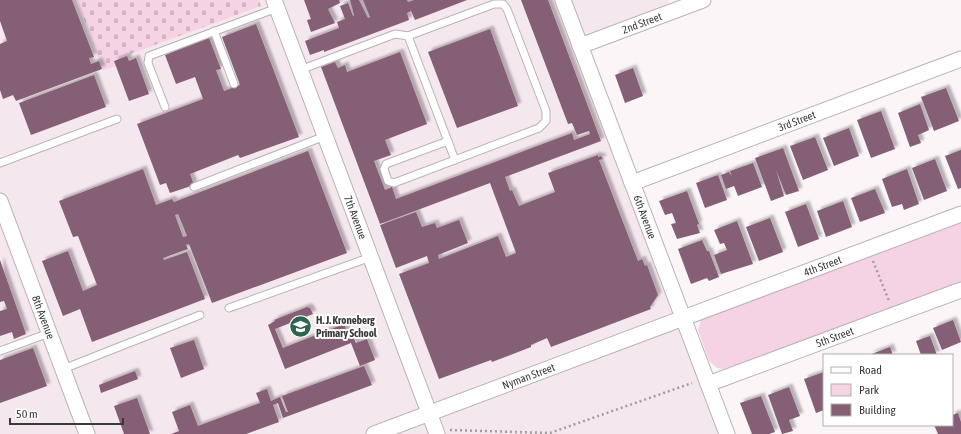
<svg xmlns="http://www.w3.org/2000/svg" width="961" height="434" font-family="'Asap Condensed',sans-serif">
	<style>
		.built { fill: #f5e7ee }
		.green { fill: #f5d2e4 }
		.cemetery { fill: url(#cemetery-stones) }
		.building { fill: #855f74; fill-rule: evenodd; filter: url(#shadow) }
		.lines { fill: none; stroke-linecap: round; stroke-linejoin: round }
		.lane-casing { stroke: #b9b3b6; stroke-width: 9 }
		.street-casing { stroke: #b9b3b6; stroke-width: 17 }
		.path { stroke: #a29ea0; stroke-width: 2.5; stroke-dasharray: 2 3; stroke-linecap: butt }
		.lane { stroke: #fff; stroke-width: 7 }
		.street { stroke: #fff; stroke-width: 15 }
		.labels { text-anchor: middle; stroke-width: 4; stroke-linejoin: round; paint-order: stroke }
		.street-label { font-size: 11px; fill: #3b393a; stroke: #fff }
		.poi-label { font-size: 11px; font-weight: bold; fill: #3b393a; stroke: #fff; text-anchor: start }
	</style>
	<defs>
		<pattern id="cemetery-stones" width="16" height="16" patternUnits="userSpaceOnUse"><rect width="16" height="16" fill="#f5d2e4"/><path d="M2 7V4a2 2 0 0 1 4 0v3zM10 15v-3a2 2 0 0 1 4 0v3z" fill="#d3b5c4"/></pattern>
		<filter id="shadow"><feDropShadow dx="3.5" dy="-3.5" stdDeviation="1" flood-color="#0004"/></filter>
	</defs>
	<rect width="100%" height="100%" fill="#fbf5f8"/>
	<path class="built" d="M0 0H668L672 12 581 45 727 434H0Z"/>
	<path class="green" d="M961 221V283L726 370 717 368 709 361 698 330 701 320 704 317Z"/>
	<path class="cemetery" d="M77 0H259L261 6 114 60 116 66 103 70Z"/>
	<g class="building">
		<path d="M0 0H72L94 57 89 58 91 64 99 61 102 69 16 101 13 95 3 99 0 90V44L7 41 0 21Z"/>
		<path d="M304 0H339L340 3 328 9 335 23 311 32 307 20 311 19Z"/>
		<path d="M350 0H359L368 18 370 17 363 0H407L408 2 414 0H467L415 20 411 11 407 13 409 20 324 52V50L310 55 305 41 339 28 337 22 345 19 340 6 348 3 353 16 354 15Z"/>
		<path d="M521 0H548L601 141 505 177 510 191 512 190 519 206 555 192 548 173 598 155V157L601 156 603 159 599 160 638 261 642 259 645 266 647 265 658 295 650 307 651 309 551 347 547 338 531 345V347L492 362 491 360 439 379 399 274 429 263 427 256 396 268 380 225 416 212 422 227 435 223 437 228 459 220 468 243 438 255 439 259 498 236 506 257 516 253 490 183 380 224 321 67 335 62 338 68 345 65 347 72 400 52 427 124 385 140 391 155 374 161 385 190 392 187 396 199 572 133 574 140 590 134 589 131 577 135 572 123 568 124Z"/>
		<path d="M256 24 299 137 240 158 238 155 190 174 194 185 170 193 166 183 160 185 137 124 203 99 195 77 176 84 165 55 209 38 221 69 216 70 224 91 240 85 222 37Z"/>
		<path d="M490 29 518 106 457 128 428 52Z"/>
		<path d="M127 56 129 61 136 58 149 94 129 101 114 61Z"/>
		<path d="M633 68 643 96 625 103 615 75Z"/>
		<path d="M94 75 106 107 31 135 19 103Z"/>
		<path d="M946 88 959 121 934 131 921 97Z"/>
		<path d="M920 104 929 130 918 135 921 143 910 147 898 113Z"/>
		<path d="M881 111 895 149 871 158 857 120Z"/>
		<path d="M849 128 859 156 834 166 823 138Z"/>
		<path d="M815 137 828 170 803 180 790 146Z"/>
		<path d="M783 148 799 191 786 195 776 170 784 196 771 201 755 158Z"/>
		<path d="M961 150V188L958 189 945 156Z"/>
		<path d="M308 151 347 253 212 303 189 244 186 245 188 249 163 258 164 260 187 252 205 299 92 342 80 309 63 316 42 261 68 251 83 291 97 285 78 236 73 237 59 201 143 169 156 205 172 199 174 202ZM178 214 187 236 183 237 175 215Z"/>
		<path d="M935 159 947 191 924 200 912 168Z"/>
		<path d="M753 163 762 187 738 196 734 186 726 189 721 175 729 172 732 176 730 171Z"/>
		<path d="M907 169 919 204 904 210 902 204 892 207 882 179Z"/>
		<path d="M718 175 727 200 705 208 696 183Z"/>
		<path d="M875 189 885 213 860 222 851 198Z"/>
		<path d="M687 191 699 224 697 225 700 233 677 239 671 224 676 223 672 213 665 215 659 201Z"/>
		<path d="M843 201 852 227 826 237 817 211Z"/>
		<path d="M806 204 819 239 798 247 785 212Z"/>
		<path d="M770 218 783 252 759 261 746 227Z"/>
		<path d="M737 221 753 264 721 274 714 255 727 250 724 243 720 244 714 230Z"/>
		<path d="M702 240 707 251H709L719 277 709 281 707 278 691 284 678 249Z"/>
		<path d="M0 260 26 334 14 339 12 332 0 336V311L7 309 4 301 0 302Z"/>
		<path d="M307 307 310 308 313 314 275 329 283 348 344 324 349 338 353 337 356 343 367 339 375 360 360 366 351 343 285 369 268 325 275 321 274 320Z"/>
		<path d="M953 320 961 342 942 350 933 328Z"/>
		<path d="M930 336 937 355H921L916 341Z"/>
		<path d="M194 340 204 369 181 378 170 348Z"/>
		<path d="M890 347 893 355H869Z"/>
		<path d="M33 348 47 386 0 403V360Z"/>
		<path d="M364 366 372 385 283 418 278 403 273 405 279 422 246 434H171L179 431 172 412 190 405 198 426 260 403 256 393 267 389 271 401 280 397 286 412H288L282 396Z"/>
		<path d="M135 371 138 379 101 393 99 385Z"/>
		<path d="M824 372V410L816 413 804 379Z"/>
		<path d="M789 387 800 416 789 420 793 431 782 434 768 395Z"/>
		<path d="M761 396 775 432 769 434H752L740 403Z"/>
		<path d="M137 398 150 434H124L114 406Z"/>
		<path d="M958 413 961 422V434H938L934 425H952V415Z"/>
	</g>
	<g class="lines">
		<defs>
			<g id="lane">
				<path d="M214 31 234 84"/>
				<path d="M408 36 455 160"/>
				<path d="M300 70 395 34 408 36 494 4H503L507 9 546 111V121L539 128 394 183 388 181 384 169 386 164 448 141"/>
				<path d="M165 107 148 63 149 56 277 8"/>
				<path d="M0 163 117 119"/>
				<path d="M194 187 325 136"/>
				<path d="M229 308 371 257"/>
				<path d="M0 351 49 333"/>
				<path d="M63 369 200 315"/>
			</g>
			<g id="street">
				<path id="s1" d="M274 0 437 434"/>
				<path id="s2" d="M563 0 727 434"/>
				<path id="s3" d="M580 46 703 0"/>
				<path id="s4" d="M632 183 961 59"/>
				<path id="s5" d="M0 201 87 434"/>
				<path id="s6" d="M708 384 961 290"/>
				<path id="s7" d="M374 434 961 214"/>
			</g>
		</defs>
		<use href="#lane" class="lane-casing"/>
		<use href="#street" class="street-casing"/>
		<g class="path">
			<path d="M873 261 889 301"/>
			<path d="M450 430 550 433 692 383"/>
		</g>
		<use href="#lane" class="lane"/>
		<use href="#street" class="street"/>
	</g>
	<defs>
		<symbol id="school-disc" viewBox="-11 -11 22 22"><circle r="9.5" fill="#2b654e" stroke="#fff"/><path d="M0-5L7-2L0 1L-7-2ZM-4 1L0 2.5L4 1V4Q0 6-4 4Z" fill="#fff"/></symbol>
	</defs>
	<g fill-rule="evenodd">
		<use href="#school-disc" x="288" y="314" width="25" height="25"/>
	</g>
	<g class="labels">
		<g class="street-label">
			<text dy="4" stroke="none"><textPath href="#s3" startOffset="66">2nd Street</textPath></text>
			<text dy="4" stroke="none"><textPath href="#s4" startOffset="176">3rd Street</textPath></text>
			<text dy="4" stroke="none"><textPath href="#s1" startOffset="232">7th Avenue</textPath></text>
			<text dy="4" stroke="none"><textPath href="#s2" startOffset="232">6th Avenue</textPath></text>
			<text dy="4" stroke="none"><textPath href="#s7" startOffset="479">4th Street</textPath></text>
			<text dy="4" stroke="none"><textPath href="#s5" startOffset="124">8th Avenue</textPath></text>
			<text dy="4" stroke="none"><textPath href="#s6" startOffset="135">5th Street</textPath></text>
			<text dy="4" stroke="none"><textPath href="#s7" startOffset="165">Nyman Street</textPath></text>
		</g>
		<g class="poi-label">
			<text x="316" y="324">H. J. Kroneberg<tspan x="316" dy="13">Primary School</tspan></text>
		</g>
	</g>
	<rect x="823" y="354" width="130" height="72" fill="#ffffff" stroke="#b1b0b0"/>
	<rect x="831" y="367" width="20" height="6" fill="#ffffff" stroke="#b1b0b0"/>
	<text x="859" y="374" font-size="12" fill="#3b393a">Road</text>
	<rect x="831" y="384" width="20" height="12" fill="#f5d2e4" stroke="#b1b0b0"/>
	<text x="859" y="394" font-size="12" fill="#3b393a">Park</text>
	<rect x="831" y="404" width="20" height="12" fill="#855f74" stroke="#b1b0b0"/>
	<text x="859" y="414" font-size="12" fill="#3b393a">Building</text>
	<path d="M10 418v6h113v-6" fill="none" stroke="#3b393a" stroke-width="2"/>
	<text x="16" y="418" font-size="12" fill="#3b393a" stroke="#ffffff" stroke-width="3" paint-order="stroke">50 m</text>
</svg>
